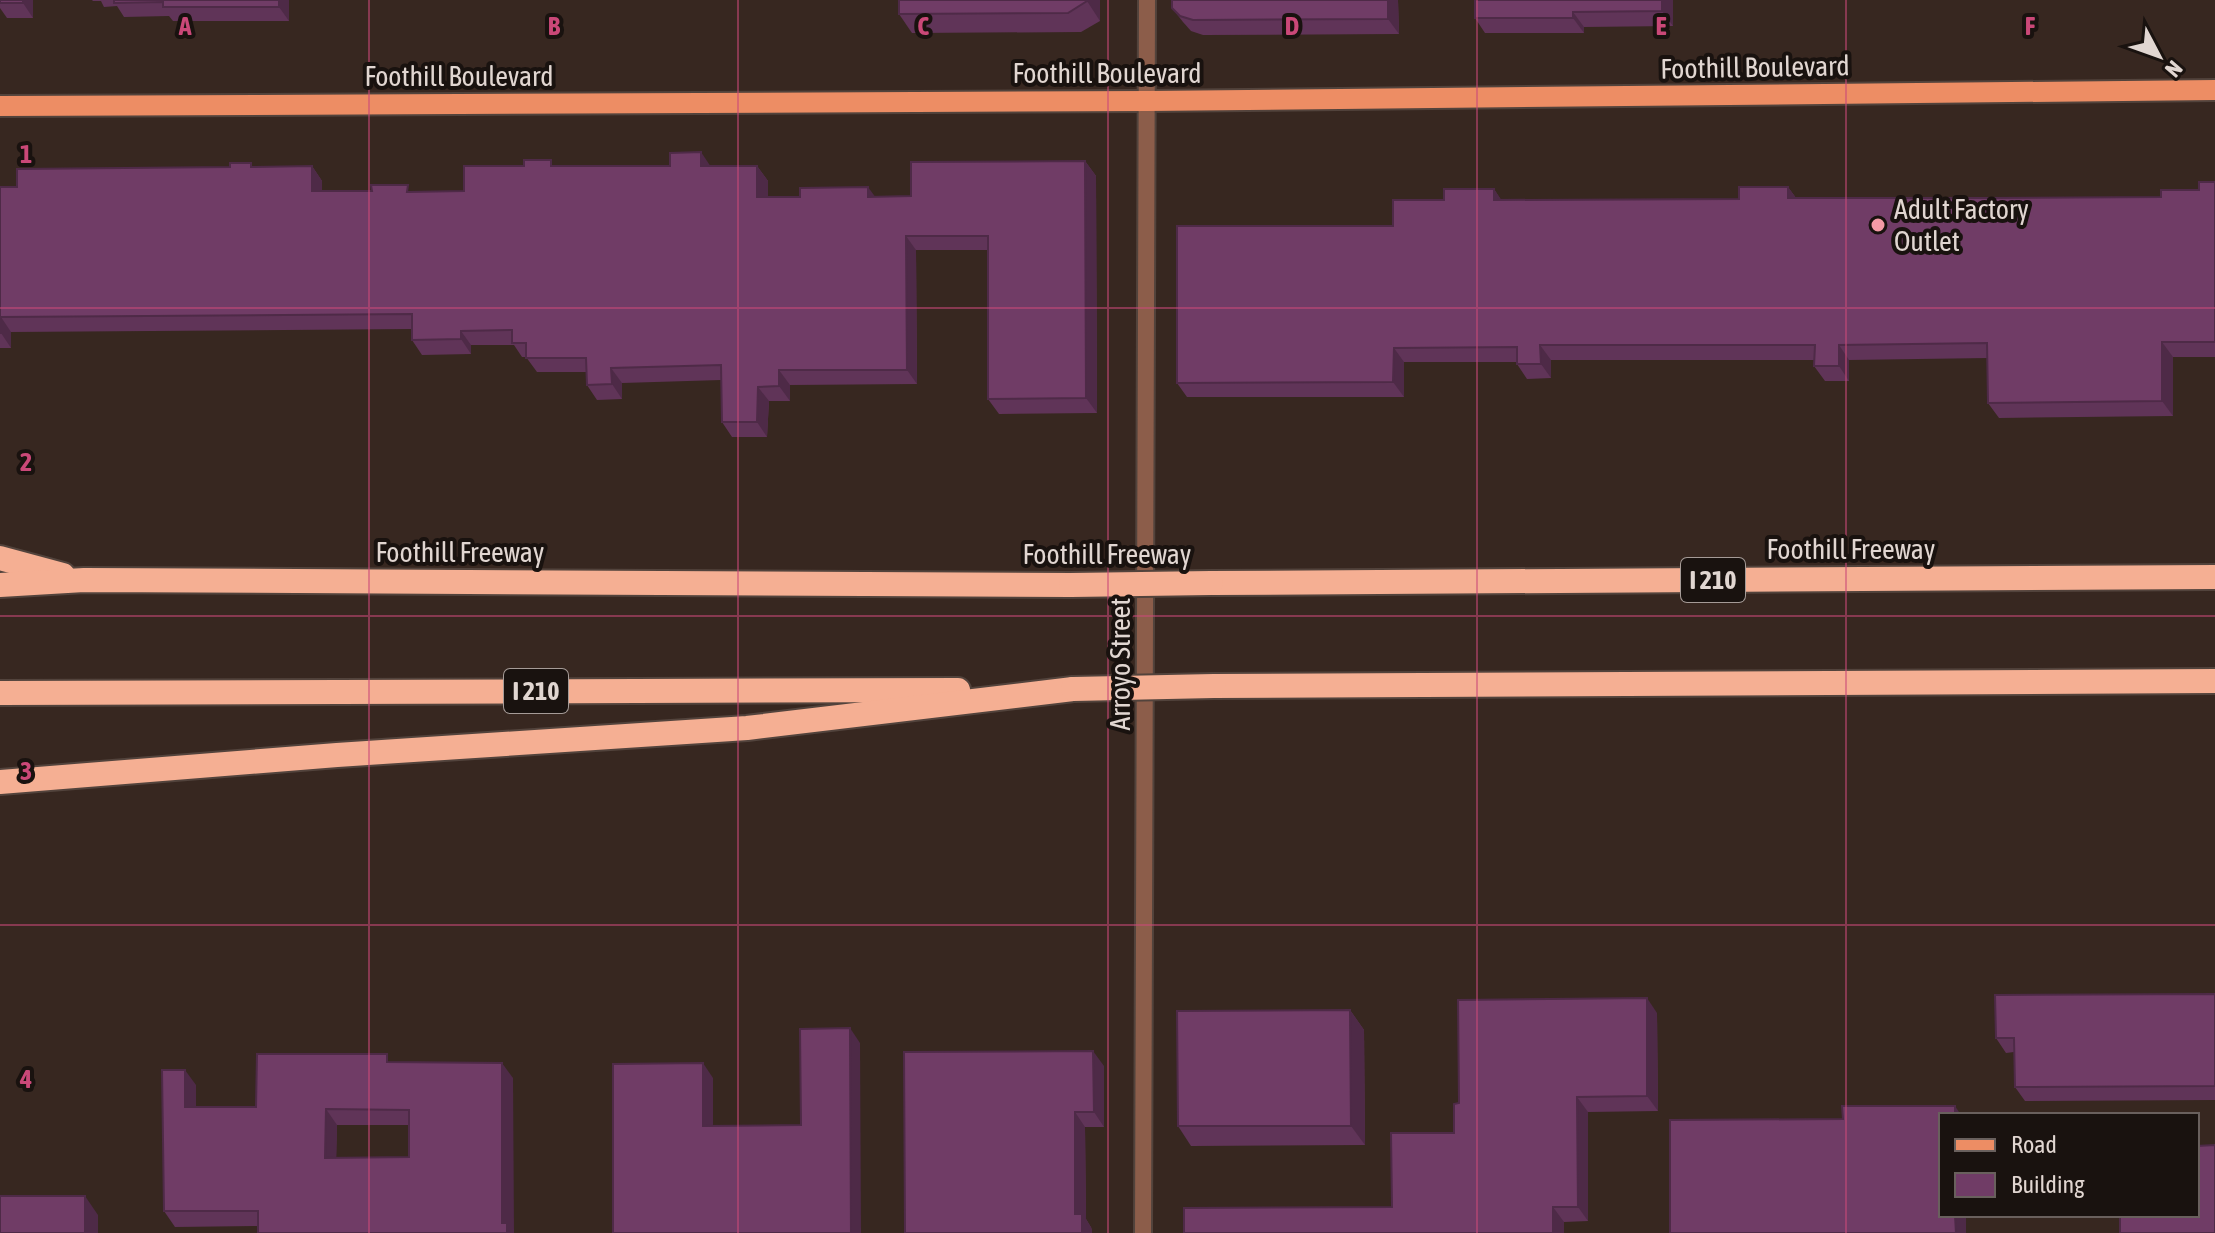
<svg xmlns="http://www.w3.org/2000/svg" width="2215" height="1233" font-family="'Asap Condensed',sans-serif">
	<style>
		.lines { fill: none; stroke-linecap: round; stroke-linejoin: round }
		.minor-casing { stroke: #52433c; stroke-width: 20 }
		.primary-casing { stroke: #52433c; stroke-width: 24 }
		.motorway-casing { stroke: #52433c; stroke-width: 28 }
		.minor { stroke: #8c5d4a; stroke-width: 16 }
		.primary { stroke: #ed8d64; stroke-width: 20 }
		.motorway { stroke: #f5af93; stroke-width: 24 }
		.motorway-bridge-casing { stroke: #52433c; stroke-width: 28; stroke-linecap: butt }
		.motorway-bridge { stroke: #f5af93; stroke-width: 24 }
		.wall { fill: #603458; fill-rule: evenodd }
		.shaded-wall { fill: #4e2a47 }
		.building { fill: #703c66; stroke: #4e2a47; stroke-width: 2; fill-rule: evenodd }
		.grid { fill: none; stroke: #ca4878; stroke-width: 2; stroke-opacity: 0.55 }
		.poi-dot { fill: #f49aa6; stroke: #19120f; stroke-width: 3 }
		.labels { text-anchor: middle; stroke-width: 8; stroke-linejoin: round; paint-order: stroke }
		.shield { fill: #19120f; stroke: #a59b97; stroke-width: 2 }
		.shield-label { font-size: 26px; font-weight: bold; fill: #e1d6d1 }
		.street-label { font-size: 28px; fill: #e1d6d1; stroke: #19120f }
		.poi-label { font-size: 28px; fill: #e1d6d1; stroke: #19120f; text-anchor: start }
		.grid-label { font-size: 26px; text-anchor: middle; font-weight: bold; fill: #ca4878; stroke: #19120f; stroke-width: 8; stroke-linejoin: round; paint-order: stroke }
	</style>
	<rect width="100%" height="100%" fill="#372720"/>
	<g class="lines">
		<defs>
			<path id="minor" d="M1143 1233 1147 0"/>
			<path id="primary" d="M0 106 1148 101 2215 90"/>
			<g id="motorway">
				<path d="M0 558 63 575"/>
				<path d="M1211 583 2215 577"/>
				<path d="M0 585 84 580 1071 585"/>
				<path d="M1214 686 2215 681"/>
				<path d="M0 693 958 690"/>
				<path d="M0 782 337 755 747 728 1073 689"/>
			</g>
		</defs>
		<use href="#minor" class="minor-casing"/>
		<use href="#primary" class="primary-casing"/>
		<use href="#motorway" class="motorway-casing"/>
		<use href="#minor" class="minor"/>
		<use href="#primary" class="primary"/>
		<use href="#motorway" class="motorway"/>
		<defs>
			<g id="motorway-bridge">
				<path d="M1071 585 1211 583"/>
				<path d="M1073 689 1214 686"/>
			</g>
		</defs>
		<use href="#motorway-bridge" class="motorway-bridge-casing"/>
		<use href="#motorway-bridge" class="motorway-bridge"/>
	</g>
	<g class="wall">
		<path d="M0 0H33V18H7L0 8Z"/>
		<path d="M92 0H289V21H173L169 16 124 17 117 6 104 7 101 1H93Z"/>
		<path d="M899 0H1100V21L1081 32 912 33 899 14Z"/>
		<path d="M1172 0H1398L1399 34 1203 35 1191 31 1183 22 1172 8Z"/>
		<path d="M1475 0H1673V26L1584 27V33H1485L1475 18Z"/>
		<path d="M1085 161 1096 176 1097 413 999 414 988 399V250H916L917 384 790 385V401H769L767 437H732L722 422 721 380 622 383V399L597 400 587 385 586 372H537L526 357H522L514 345H471V354L422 355 412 340V329L11 332V348H0V187H17L254 167 312 166 322 181V191H464L555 166H757L768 181V197L911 196Z"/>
		<path d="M2215 182V357H2173V416L1999 418 1988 403V358L1849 360V381H1825L1814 366 1815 360H1551V378L1527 379 1517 364V362H1404V397H1187L1177 383 1393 226 1444 200 1494 189 1501 200 1739 199 1788 187 1796 198H1986L2161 197 2199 190Z"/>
		<path d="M2215 994V1100L2025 1101 2015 1087 2014 1052 2006 1053 1996 1038Z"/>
		<path d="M1350 1010 1364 1030 1365 1145 1191 1146 1178 1126Z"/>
		<path d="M1657 1013 1658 1111 1588 1112V1221L1564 1222 1392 1207 1454 1133 1459 1103Z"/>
		<path d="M904 1052 1104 1066V1127H1085L1086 1219 1092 1229Z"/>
		<path d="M392 1062 513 1078V1232L258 1226 175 1227 164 1211 196 1085V1107H256ZM337 1125H409V1157L336 1158Z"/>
	</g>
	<g class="shaded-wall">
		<path d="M23 0H33V18L23 3Z"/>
		<path d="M279 0H289V21L279 7Z"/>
		<path d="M1087 0H1100V21L1087 1Z"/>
		<path d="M1388 0H1398L1399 34 1388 19Z"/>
		<path d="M1662 0H1673V26L1662 11Z"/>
		<path d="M1573 12 1584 27V33L1573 18Z"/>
		<path d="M701 152 711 167 701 166Z"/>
		<path d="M1085 161 1096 176 1097 413 1086 398Z"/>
		<path d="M312 166 322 181V206L312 191Z"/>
		<path d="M757 166 768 181V212L757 197Z"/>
		<path d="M868 187 879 202 868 197Z"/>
		<path d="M1788 187 1799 202 1788 198Z"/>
		<path d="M1494 189 1504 204 1494 200Z"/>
		<path d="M906 236 916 250 917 384 907 370Z"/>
		<path d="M1 317 11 332V348L1 333Z"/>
		<path d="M461 331 471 345V354L461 339Z"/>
		<path d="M2162 342 2173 357V416L2162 401Z"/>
		<path d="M1540 345 1551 360V378L1541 364Z"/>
		<path d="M1839 345 1849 360V381L1839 366Z"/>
		<path d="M1394 348 1404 362V397L1393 382Z"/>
		<path d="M611 368 622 383V399L612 384Z"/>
		<path d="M779 370 790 385V401L779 386Z"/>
		<path d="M758 387 769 401 767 437 757 422Z"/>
		<path d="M1647 998 1657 1013 1658 1111 1647 1096Z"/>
		<path d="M1350 1010 1364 1030 1365 1145 1351 1126Z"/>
		<path d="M850 1028 860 1043 861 1233H851Z"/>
		<path d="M1093 1051 1104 1066V1127L1094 1112Z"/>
		<path d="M502 1063 513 1078 514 1233H507L502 1223Z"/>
		<path d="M703 1063 713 1078V1140L703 1126Z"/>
		<path d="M185 1070 196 1085V1122L185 1107Z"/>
		<path d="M1577 1097 1588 1112V1221L1578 1207Z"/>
		<path d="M1955 1106 1961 1115H1955Z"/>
		<path d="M326 1109 337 1125 336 1173 325 1158Z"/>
		<path d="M1075 1112 1085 1127 1086 1219 1092 1229V1233H1082L1075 1214Z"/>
		<path d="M85 1196 98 1215V1233H85Z"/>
		<path d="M1553 1207 1564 1222V1233H1553Z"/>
		<path d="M1955 1215H1966V1233H1956Z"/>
	</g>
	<g class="building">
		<rect x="0" y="0" width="23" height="3"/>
		<path d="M114 0H279V7H163V2L114 3Z"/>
		<path d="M899 0H1087V1L1068 13 899 14Z"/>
		<path d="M1172 0H1388V19L1193 20 1180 16 1172 8Z"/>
		<path d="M1475 0H1662V11L1573 12V18H1475Z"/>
		<path d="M701 152V166H757V197H800V188L868 187V197L911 196V162L1085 161 1086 398 988 399V236H906L907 370H779V386L758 387 757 422H722L721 365 611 368 612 384 587 385 586 358H526V343H512V330L461 331V339L412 340V314L1 317V333H0V187H17V169L230 167V163H251V167L312 166V191H372L371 185H408L407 192 464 191V166H524V160H551V166H670V153Z"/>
		<path d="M2199 182H2215V342H2162V401L1988 403 1987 343 1839 345V366H1814L1815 345H1540L1541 364H1517V347L1394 348 1393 382 1177 383V226H1393V200H1444V189H1494V200L1739 199V187H1788V198H1986L2161 197V190H2199Z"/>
		<path d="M2215 994V1086L2015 1087 2014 1038H1996L1995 995Z"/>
		<path d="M1647 998V1096L1577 1097 1578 1207H1553V1233H1184V1208L1392 1207 1391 1133H1454V1104L1459 1103 1458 1000Z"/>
		<path d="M1350 1010 1351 1126H1178L1177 1011Z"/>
		<path d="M850 1028 851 1233H613V1064L703 1063V1126L801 1125 800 1029Z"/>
		<path d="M1093 1051 1094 1112H1075V1214H1082V1233H905L904 1052Z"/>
		<path d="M257 1054H387V1062L502 1063V1223H507V1233H258V1211H164L162 1070H185V1107H256ZM326 1109 409 1110V1157L325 1158Z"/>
		<path d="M1842 1106H1955V1115H1941V1215H1955L1956 1233H1670V1120L1843 1119Z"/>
		<path d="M2215 1145V1233H2120V1215H2197V1146Z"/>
		<rect x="0" y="1196" width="85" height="37"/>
	</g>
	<path class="grid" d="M369 0V1233M738 0V1233M1108 0V1233M1477 0V1233M1846 0V1233M0 308H2215M0 616H2215M0 925H2215"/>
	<circle class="poi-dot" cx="1878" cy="225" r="8"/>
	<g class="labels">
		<g class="shield">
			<rect x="1681" y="558" width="64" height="44" rx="6"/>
			<rect x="504" y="669" width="64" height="44" rx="6"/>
		</g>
		<g class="shield-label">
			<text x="1713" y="589">I 210</text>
			<text x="536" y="700">I 210</text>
		</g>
		<g class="street-label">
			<text transform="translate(1755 67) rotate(-1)" y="10">Foothill Boulevard</text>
			<text x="1107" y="83">Foothill Boulevard</text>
			<text x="459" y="86">Foothill Boulevard</text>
			<text x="1851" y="559">Foothill Freeway</text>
			<text x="460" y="562">Foothill Freeway</text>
			<text x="1107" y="564">Foothill Freeway</text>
			<text transform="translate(1120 664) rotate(-90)" y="10">Arroyo Street</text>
		</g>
		<g class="poi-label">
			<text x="1894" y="219">Adult Factory<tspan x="1894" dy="32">Outlet</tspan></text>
		</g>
	</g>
	<g class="grid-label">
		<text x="185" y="35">A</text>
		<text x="554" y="35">B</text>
		<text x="923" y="35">C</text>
		<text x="1292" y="35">D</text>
		<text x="1661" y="35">E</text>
		<text x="2030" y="35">F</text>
		<text x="26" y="163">1</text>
		<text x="26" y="471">2</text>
		<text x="26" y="780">3</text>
		<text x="26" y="1088">4</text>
	</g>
	<rect x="1939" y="1113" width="260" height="104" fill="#19120f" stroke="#69605d" stroke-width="2"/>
	<rect x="1955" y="1139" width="40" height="12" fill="#ed8d64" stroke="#69605d" stroke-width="2"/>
	<text x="2011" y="1153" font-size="24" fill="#e1d6d1">Road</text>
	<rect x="1955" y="1173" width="40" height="24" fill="#703c66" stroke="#69605d" stroke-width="2"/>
	<text x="2011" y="1193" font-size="24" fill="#e1d6d1">Building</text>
	<g transform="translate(2159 56) rotate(131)" stroke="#19120f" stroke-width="6" paint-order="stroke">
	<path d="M0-6L14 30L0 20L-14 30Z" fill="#e1d6d1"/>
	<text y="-12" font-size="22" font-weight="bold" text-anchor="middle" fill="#e1d6d1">N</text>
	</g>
</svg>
